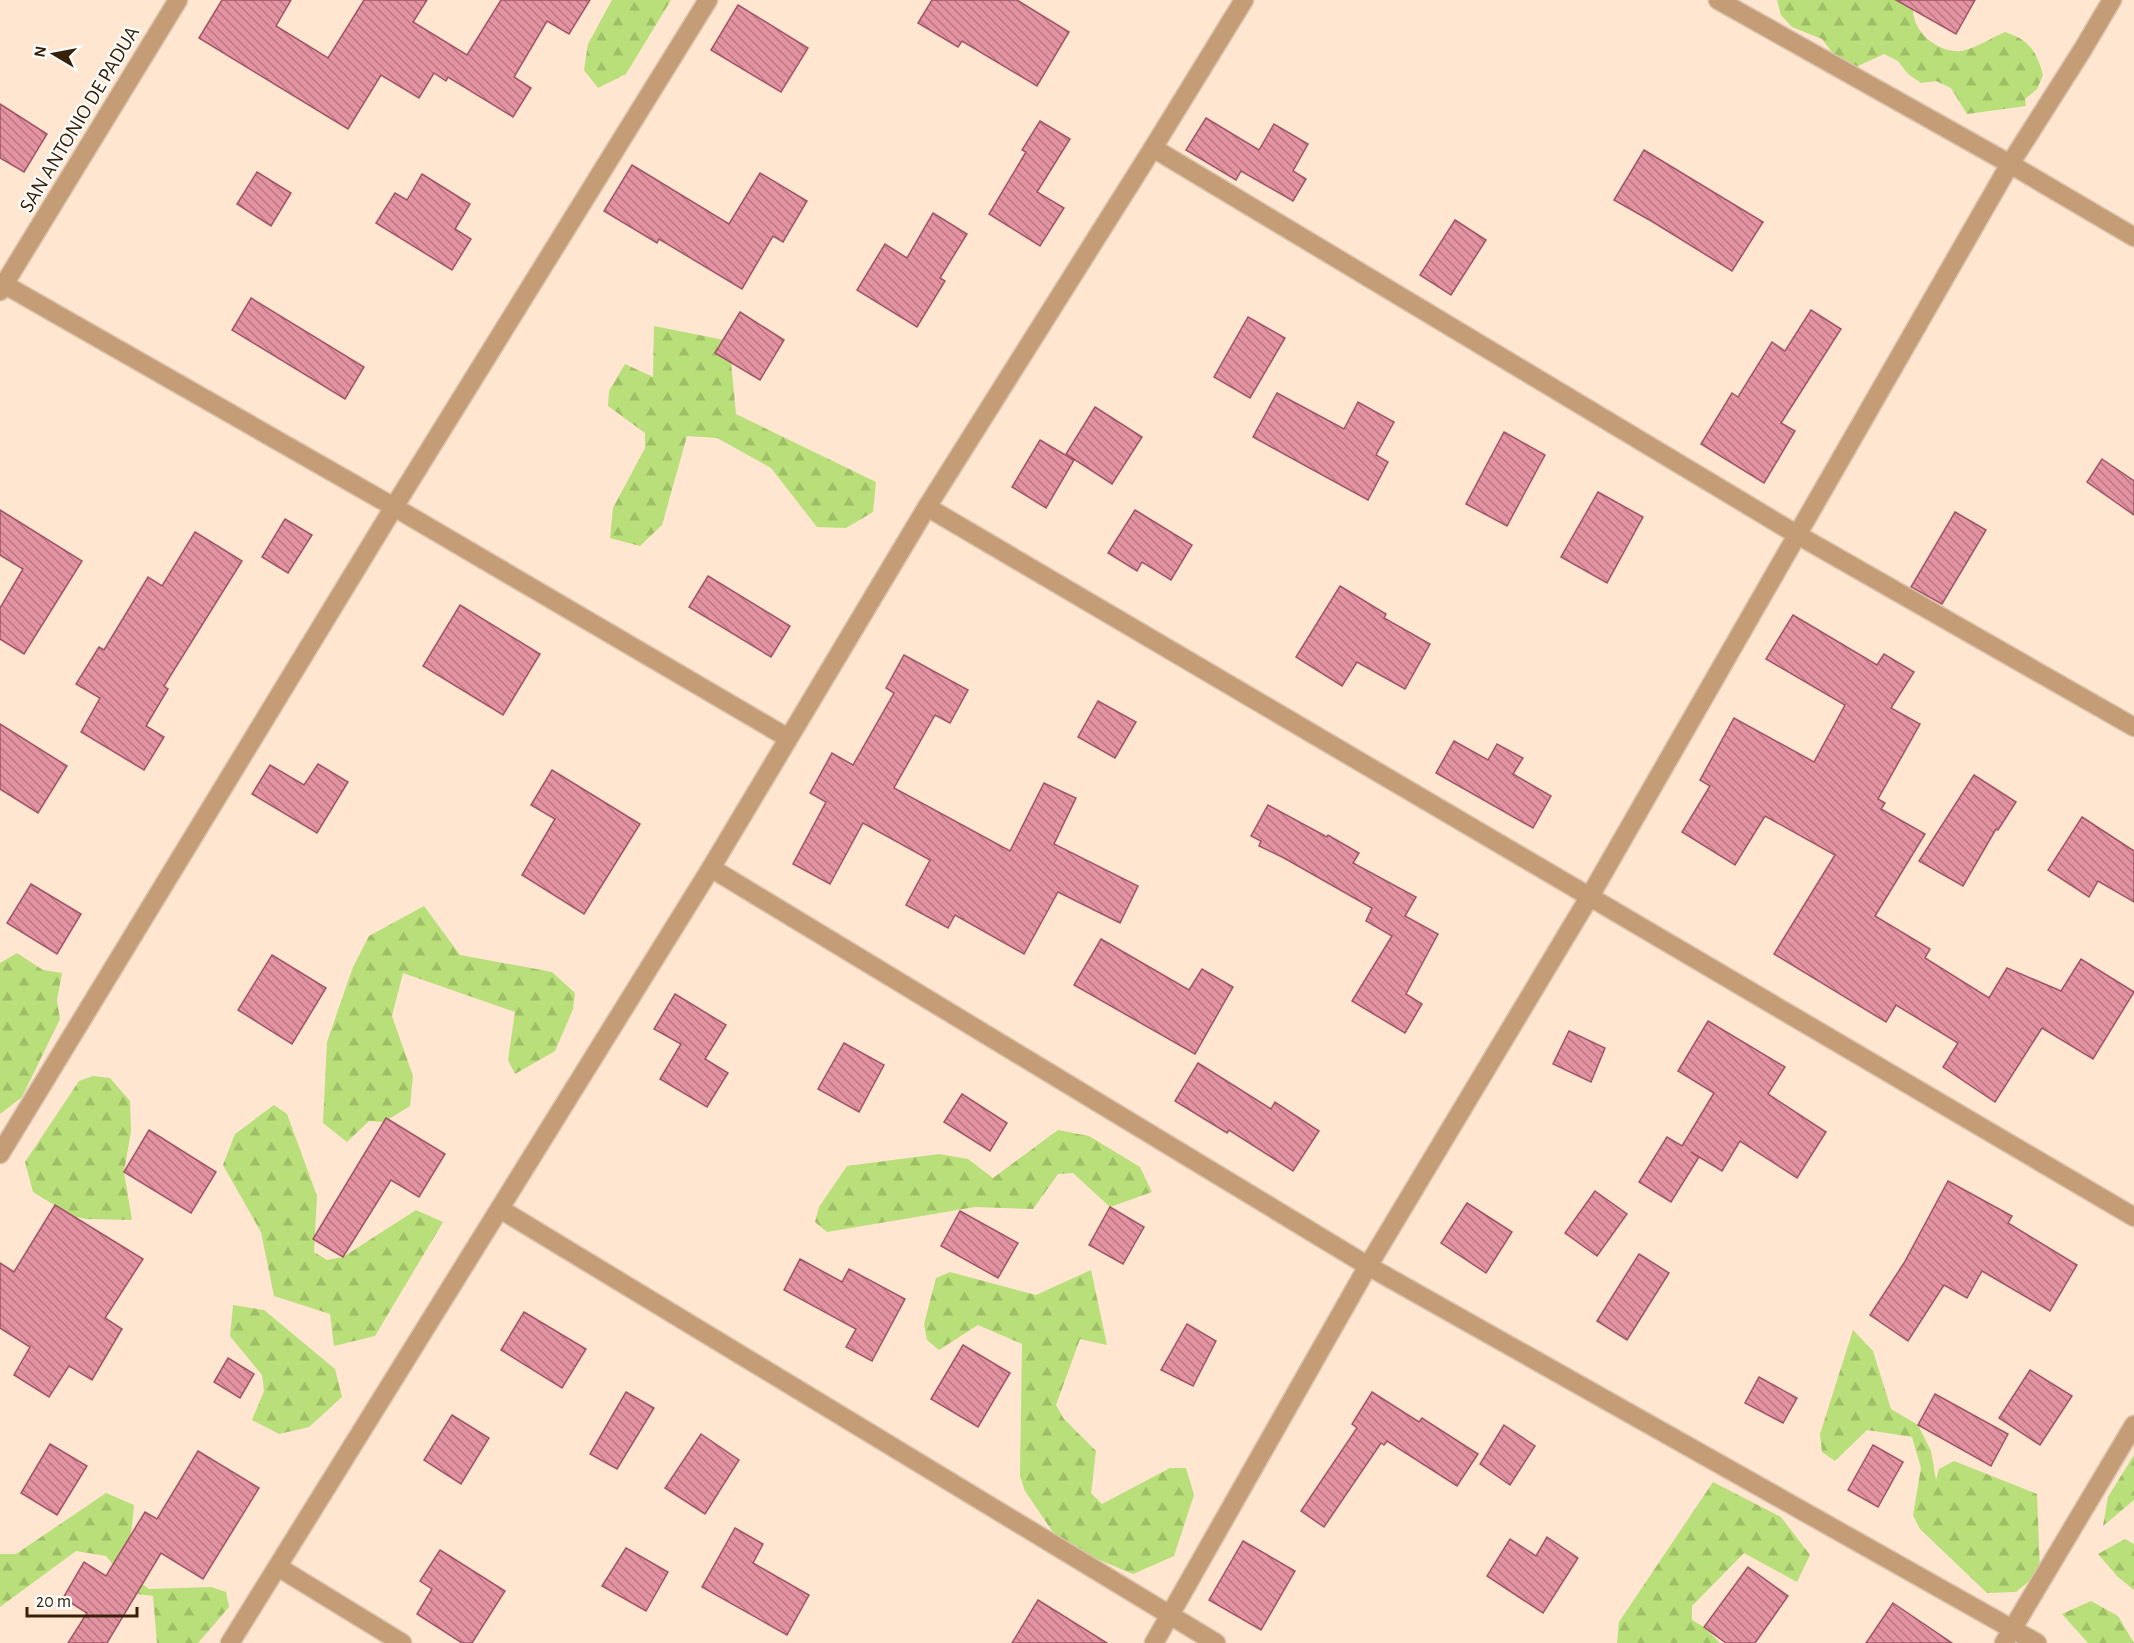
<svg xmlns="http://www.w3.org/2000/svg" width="2134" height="1643" font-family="'Alegreya Sans',sans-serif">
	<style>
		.forest { fill: url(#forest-firs) }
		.building { fill: url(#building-back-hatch); stroke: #a05567; stroke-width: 1.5 }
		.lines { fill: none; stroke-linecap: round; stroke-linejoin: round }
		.minor-casing { stroke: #dac3ac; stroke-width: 21 }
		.minor { stroke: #c49d76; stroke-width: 18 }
		.labels { text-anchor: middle; stroke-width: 4.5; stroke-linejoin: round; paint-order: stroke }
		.street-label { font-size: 21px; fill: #372108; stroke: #fff }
	</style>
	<defs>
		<pattern id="forest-firs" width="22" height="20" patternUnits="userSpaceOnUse" patternTransform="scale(1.5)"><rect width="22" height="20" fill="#b8df79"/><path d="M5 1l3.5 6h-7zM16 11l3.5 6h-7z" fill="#9fbf67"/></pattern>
		<pattern id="building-back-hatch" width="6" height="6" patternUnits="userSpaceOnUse" patternTransform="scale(1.5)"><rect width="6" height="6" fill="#e493a3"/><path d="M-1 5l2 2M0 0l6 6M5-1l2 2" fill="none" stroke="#ba7883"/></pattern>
	</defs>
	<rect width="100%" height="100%" fill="#fee6d0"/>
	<g class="forest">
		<path d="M612 0H671L626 74 598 88 584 70 588 44Z"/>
		<path d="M1777 0H1915C1905 26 1936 54 1961 51 1974 49 1993 37 2005 32 2030 40 2036 51 2043 75L2037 89 2025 99 2026 106 1967 114 1951 88 1936 81 1921 83 1908 74 1898 61 1884 54 1856 67 1841 64 1822 39 1792 27 1781 15Z"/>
		<path d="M654 326 729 341 736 414 876 482 873 512 846 528 817 527 771 468 717 438 687 436 662 525 640 546 610 538 613 508 645 448V433L608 406 609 391 625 364 653 377Z"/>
		<path d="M424 906 460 955 552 972 575 993 573 1009 555 1051 515 1074 508 1060 515 1012 403 973 392 1016 413 1076 410 1106 384 1122 369 1121 347 1142 323 1123 327 1042 353 967 369 936Z"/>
		<path d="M17 953 43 970 62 973 57 1000 60 1019 22 1097 0 1114V963Z"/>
		<path d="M93 1076 110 1078 130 1101 131 1131 124 1172 132 1220 86 1219 72 1216 33 1192 25 1162 79 1081Z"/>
		<path d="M274 1105 287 1114 317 1196 314 1252 327 1260 343 1257 416 1210 443 1222 375 1336 334 1346 330 1314 274 1296 261 1232 223 1165 235 1134Z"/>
		<path d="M1058 1130 1089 1136 1140 1167 1152 1192 1110 1207 1073 1173 1058 1174 1033 1209 975 1207 827 1232 815 1222 819 1207 847 1166 939 1154 968 1159 993 1178Z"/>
		<path d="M1091 1270 1107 1345 1080 1339 1056 1405 1064 1419 1096 1451 1091 1493 1102 1504 1170 1468H1186L1194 1495 1174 1556 1133 1574 1061 1544 1025 1491 1020 1476 1022 1344 978 1325 939 1350 927 1340 924 1324 936 1278 950 1272 1036 1295Z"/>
		<path d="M233 1305 264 1310 335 1369 342 1397 309 1427 279 1434 252 1420 264 1391 262 1375 230 1336Z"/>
		<path d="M1853 1330 1873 1351 1891 1409 1918 1425 1931 1451 1936 1480 1939 1469 1954 1461 2037 1494 2040 1572 2016 1592 1987 1593 1920 1529 1913 1515 1921 1468 1912 1437 1867 1430 1835 1461 1822 1452 1820 1434Z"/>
		<path d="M2134 1455V1500L2103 1526 2108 1497Z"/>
		<path d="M1713 1482 1781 1517 1810 1555 1797 1582 1744 1553 1692 1606V1620L1704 1627 1720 1643H1617L1619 1622Z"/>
		<path d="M106 1493 134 1505 131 1535 137 1580 149 1589 211 1587 226 1592 229 1607 198 1643H157L153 1596 137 1594 106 1556 76 1551 0 1607V1554H16Z"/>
		<path d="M2125 1539 2134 1544V1590L2118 1577 2098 1554Z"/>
		<path d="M2091 1601 2118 1616 2134 1643H2088L2062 1614Z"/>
	</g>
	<g class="building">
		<path d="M222 0H291L276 26 328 58 364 0H427L413 22 467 55 501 0H590L569 34 547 21 514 77 531 88 513 117 448 77 446 81 434 73 419 98 381 75 348 129 199 38Z"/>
		<path d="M932 0H1017L1069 32 1037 86 962 41 958 47 918 23Z"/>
		<path d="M1896 0H1975L1956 34Z"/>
		<path d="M738 5 808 48 781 92 711 50Z"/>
		<path d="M0 104 47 134 24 172 0 158Z"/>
		<path d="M1206 118 1259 150 1274 124 1308 144 1293 171 1306 179 1293 201 1241 171 1236 180 1186 150Z"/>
		<path d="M1040 121 1070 139 1037 192 1064 208 1040 246 989 214 1026 152 1022 150Z"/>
		<path d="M1644 150 1763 222 1732 271 1653 222 1614 200Z"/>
		<path d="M632 165 729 224 760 173 807 201 783 242 773 236 742 289 659 239 657 243 604 211Z"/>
		<path d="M257 172 291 193 271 226 237 204Z"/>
		<path d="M422 174 470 204 455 229 471 239 452 270 376 223 395 193 407 200Z"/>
		<path d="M933 213 967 234 940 278 945 281 917 327 857 290 885 244 907 258Z"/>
		<path d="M1455 220 1486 240 1451 295 1420 275Z"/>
		<path d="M251 298 364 367 345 399 232 330Z"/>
		<path d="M1811 310 1841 329 1781 423 1795 431 1764 483 1701 444 1732 393 1738 397 1772 342 1785 351Z"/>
		<path d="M740 312 784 340 760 380 715 353Z"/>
		<path d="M1248 317 1285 338 1250 398 1214 377Z"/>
		<path d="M1277 393 1344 429 1358 402 1394 422 1376 455 1388 462 1368 500 1253 437Z"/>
		<path d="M1095 407 1142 437 1112 484 1066 454Z"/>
		<path d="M1504 432 1545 455 1507 526 1466 504Z"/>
		<path d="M1040 440 1074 460 1046 508 1012 487Z"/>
		<path d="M2102 459 2134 481V515L2087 482Z"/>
		<path d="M1598 492 1643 517 1607 583 1561 557Z"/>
		<path d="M0 510 82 561 24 654 0 639V608L23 569 0 555Z"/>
		<path d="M1135 510 1192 545 1171 580 1142 562 1137 571 1108 553Z"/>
		<path d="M1955 512 1986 530 1942 604 1911 587Z"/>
		<path d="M285 519 312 535 288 573 262 557Z"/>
		<path d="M195 532 242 561 164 686 168 689 146 726 164 737 144 770 81 732 100 698 76 684 99 647 104 650 148 577 162 586Z"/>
		<path d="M708 576 790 626 771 657 689 607Z"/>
		<path d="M1340 586 1386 614 1384 618 1430 644 1405 689 1357 662 1342 686 1296 657Z"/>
		<path d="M460 605 540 654 503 715 423 666Z"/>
		<path d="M1793 615 1877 665 1884 654 1914 672 1891 708 1920 724 1878 799 1885 803 1881 809 1925 834 1875 916 1930 949 1925 958 1989 998 2007 968 2061 991 2081 959 2134 992 2093 1059 2042 1028 1995 1102 1943 1067 1958 1043 1896 1005 1886 1022 1774 954 1835 855 1765 816 1735 865 1682 832 1710 786 1700 780 1734 718 1814 762 1845 705 1766 659Z"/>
		<path d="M904 655 968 690 950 723 935 715 894 788 1010 851 1044 783 1076 798 1054 844 1138 886 1120 923 1058 892 1024 954 955 915 948 928 906 905 930 860 863 823 830 884 793 864 826 802 810 793 832 753 853 765 894 693 886 688Z"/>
		<path d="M1098 701 1136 722 1115 758 1078 737Z"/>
		<path d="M0 724 67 766 38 813 0 789Z"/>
		<path d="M1454 741 1488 760 1497 744 1523 758 1513 774 1551 796 1533 828 1436 773Z"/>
		<path d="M318 764 348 782 317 833 252 794 270 765 304 785Z"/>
		<path d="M552 770 640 824 584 914 522 875 555 819 531 805Z"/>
		<path d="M1974 775 2016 802 1998 830 1996 829 1963 886 1919 861Z"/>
		<path d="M1268 805 1327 837 1328 835 1359 853 1353 863 1416 897 1405 916 1438 934 1406 994 1422 1004 1405 1033 1352 1001 1392 936 1366 921 1372 908 1284 858 1259 846 1261 841 1251 836Z"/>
		<path d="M2082 817 2134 851V902L2098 881 2089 897 2048 870Z"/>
		<path d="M31 884 81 914 57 954 7 923Z"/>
		<path d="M1101 939 1189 990 1202 969 1233 987 1195 1054 1074 985Z"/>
		<path d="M272 955 326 988 292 1044 238 1010Z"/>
		<path d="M675 994 726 1025 705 1059 728 1073 707 1107 660 1079 681 1044 654 1029Z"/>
		<path d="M1708 1021 1785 1067 1768 1094 1826 1132 1797 1178 1740 1141 1722 1171 1691 1152 1699 1157 1671 1202 1639 1182 1667 1137 1682 1146 1714 1093 1678 1071Z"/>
		<path d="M1569 1031 1605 1048 1591 1082 1553 1064Z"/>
		<path d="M844 1043 884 1065 859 1112 818 1089Z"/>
		<path d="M1198 1063 1271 1109 1275 1102 1319 1131 1293 1171 1229 1130 1227 1133 1175 1101Z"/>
		<path d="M962 1094 1007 1123 990 1151 944 1122Z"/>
		<path d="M386 1118 445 1154 419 1197 391 1180 343 1257 313 1239Z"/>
		<path d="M149 1130 216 1172 191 1213 124 1172Z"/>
		<path d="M1948 1181 2012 1216 2008 1223 2077 1265 2050 1311 1982 1271 1967 1298 1944 1285 1908 1341 1870 1315 1904 1263Z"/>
		<path d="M1595 1191 1627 1214 1597 1256 1565 1233Z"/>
		<path d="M1467 1203 1512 1232 1486 1273 1441 1243Z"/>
		<path d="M55 1205 143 1259 105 1318 122 1329 92 1380 69 1366 49 1397 14 1375 30 1347 0 1328V1263L14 1272Z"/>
		<path d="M1110 1207 1144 1227 1123 1264 1089 1245Z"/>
		<path d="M960 1211 1018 1243 998 1278 941 1246Z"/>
		<path d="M1639 1254 1669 1273 1627 1340 1597 1321Z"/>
		<path d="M800 1259 842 1282 849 1269 905 1299 872 1361 846 1347 856 1329 784 1290Z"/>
		<path d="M524 1312 586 1349 562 1388 501 1350Z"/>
		<path d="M1187 1324 1216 1341 1193 1386 1161 1370Z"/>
		<path d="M963 1345 1010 1373 978 1427 931 1399Z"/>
		<path d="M228 1358 254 1374 240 1398 214 1382Z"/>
		<path d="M2030 1370 2072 1396 2040 1445 1999 1418Z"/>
		<path d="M1759 1377 1797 1398 1783 1423 1745 1403Z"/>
		<path d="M626 1392 654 1408 617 1469 590 1454Z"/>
		<path d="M1372 1392 1419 1422 1422 1418 1478 1454 1457 1486 1387 1441 1384 1445 1381 1443 1324 1527 1301 1511 1357 1428 1352 1424Z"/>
		<path d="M1935 1394 2008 1434 1991 1466 1918 1425Z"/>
		<path d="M452 1415 489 1438 461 1484 424 1460Z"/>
		<path d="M1504 1425 1535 1446 1510 1485 1480 1464Z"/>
		<path d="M701 1434 739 1460 705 1514 665 1488Z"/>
		<path d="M50 1444 87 1466 57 1515 21 1493Z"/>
		<path d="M1873 1445 1903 1462 1878 1507 1848 1490Z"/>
		<path d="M198 1451 259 1488 203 1579 161 1553 107 1643H68L87 1613 63 1598 84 1562 106 1576 145 1512 157 1519Z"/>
		<path d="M735 1528 763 1544 753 1563 809 1595 787 1635 702 1587Z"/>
		<path d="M1547 1537 1578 1558 1543 1613 1487 1576 1510 1539 1536 1556Z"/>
		<path d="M1243 1541 1295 1571 1261 1630 1209 1600Z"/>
		<path d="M626 1548 668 1572 646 1611 602 1586Z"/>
		<path d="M440 1550 505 1591 472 1643H462L417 1614 432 1589 420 1581Z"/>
		<path d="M1748 1567 1788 1596 1755 1643H1726L1704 1627Z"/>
		<path d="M1038 1600 1107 1643H1012Z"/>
		<path d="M1893 1603 1952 1643H1866Z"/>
	</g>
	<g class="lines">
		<defs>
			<g id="minor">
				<path d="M1718 0 2010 164 2134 237"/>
				<path d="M1153 148 1796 534 2134 727"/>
				<path d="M0 282 394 507 788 738"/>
				<path d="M0 291 178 0"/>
				<path d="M927 507 2134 1217"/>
				<path d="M711 868 1368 1266 2037 1643"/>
				<path d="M0 1154 394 507 708 0"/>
				<path d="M500 1209 1216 1643"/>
				<path d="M278 1567 402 1643"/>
				<path d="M230 1643 711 868 927 507 1153 148 1244 0"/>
				<path d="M1154 1643 1368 1266 1590 896 2010 164 2083 49 2112 0"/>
				<path d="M2004 1643 2134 1425"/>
			</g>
		</defs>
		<use href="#minor" class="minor-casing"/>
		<use href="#minor" class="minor"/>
	</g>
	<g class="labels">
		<g class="street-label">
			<text transform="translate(79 119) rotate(-59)" y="7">SAN ANTONIO DE PADUA</text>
		</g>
	</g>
	<g transform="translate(54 54) rotate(280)" stroke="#ffffff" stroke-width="4.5" paint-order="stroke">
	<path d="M0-4.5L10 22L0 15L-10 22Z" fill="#372108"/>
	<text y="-9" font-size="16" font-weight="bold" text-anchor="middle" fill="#372108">N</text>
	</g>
	<path d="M27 1607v9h110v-9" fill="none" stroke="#372108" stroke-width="3"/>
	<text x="36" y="1607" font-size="18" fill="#372108" stroke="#ffffff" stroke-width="4.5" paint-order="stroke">20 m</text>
</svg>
